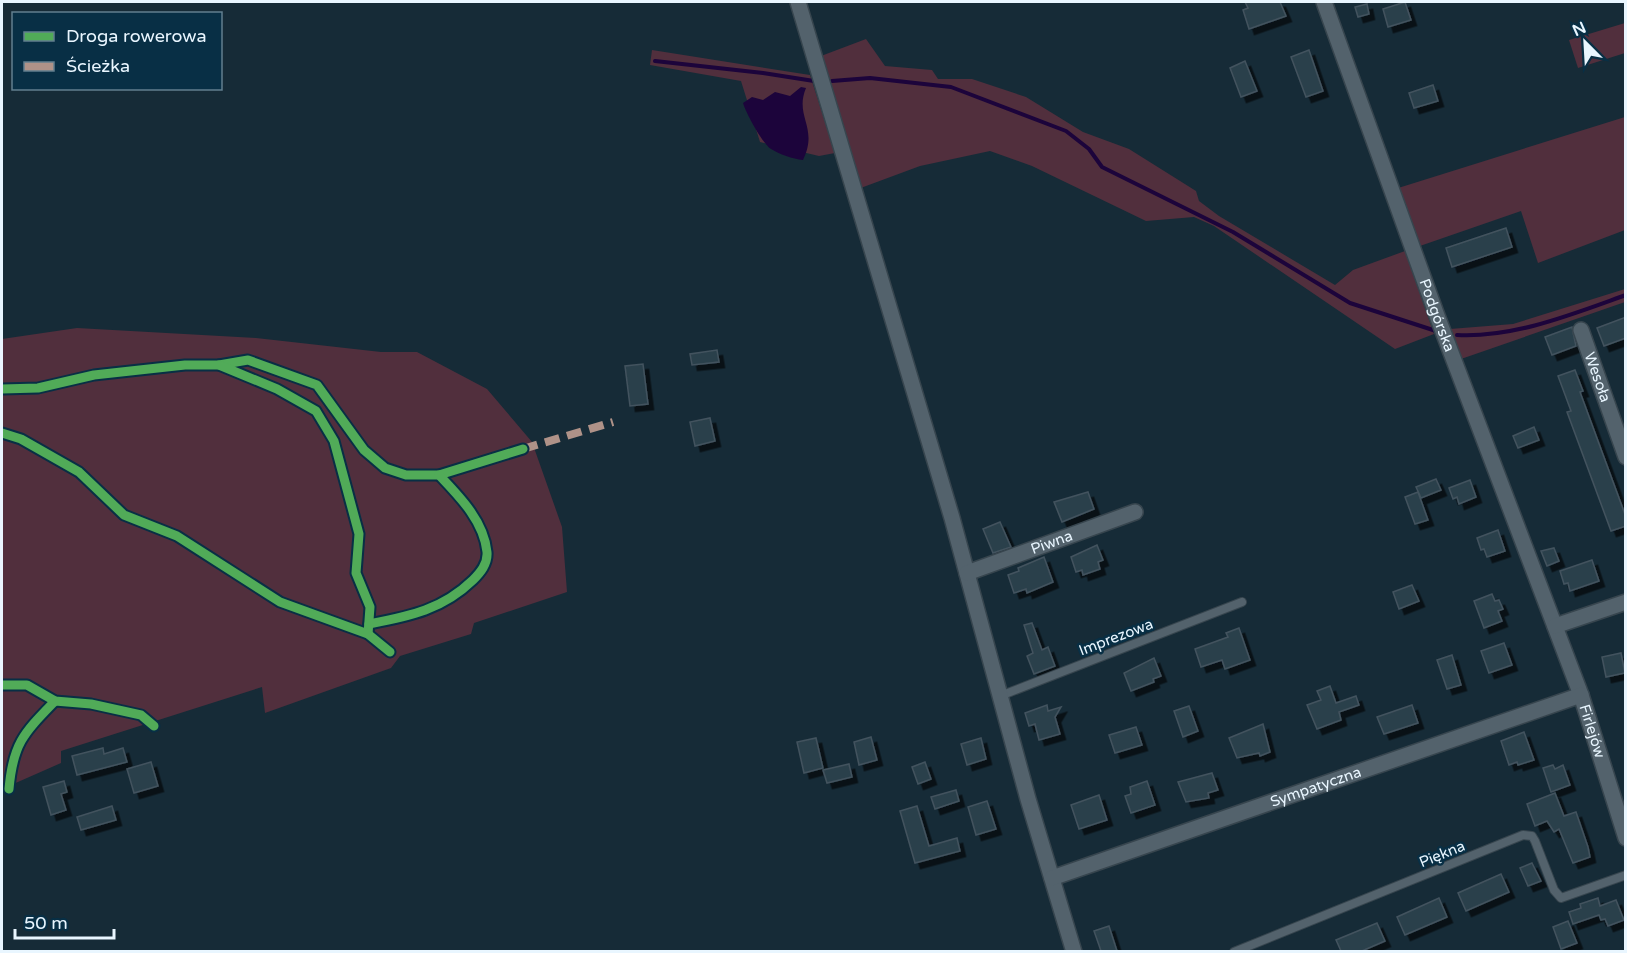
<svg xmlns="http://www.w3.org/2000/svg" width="1627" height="953" font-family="'Varela Round',sans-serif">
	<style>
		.green { fill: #512f3d }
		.water { fill: #1c043b }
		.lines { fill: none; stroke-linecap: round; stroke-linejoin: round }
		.stream { stroke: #1c043b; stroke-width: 4 }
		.building { fill: #2c414c; stroke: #43535e; stroke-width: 1.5; filter: url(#shadow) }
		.service-casing { stroke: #37454e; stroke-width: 10 }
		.minor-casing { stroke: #37454e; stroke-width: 18 }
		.service { stroke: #53626c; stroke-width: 8 }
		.minor { stroke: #53626c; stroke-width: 15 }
		.quiet { stroke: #af9288; stroke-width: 8; stroke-dasharray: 15 8; stroke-linecap: butt }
		.cycleway-casing { stroke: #082f45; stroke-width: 13 }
		.cycleway { stroke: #51ab58; stroke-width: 9 }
		.labels { text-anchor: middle; stroke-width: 5; stroke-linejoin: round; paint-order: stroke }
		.street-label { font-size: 15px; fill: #e9f6ff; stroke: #082f45 }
	</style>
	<defs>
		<filter id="shadow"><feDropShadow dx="5.5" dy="5.5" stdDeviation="0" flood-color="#0009"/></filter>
	</defs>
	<rect width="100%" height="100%" fill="#162b37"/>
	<g class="green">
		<path d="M1625 23V53L1578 68 1569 40Z"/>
		<path d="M866 39 885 66 932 70 938 79H972L1026 97 1083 132 1129 149 1196 191 1199 201 1219 216 1335 285 1353 270 1405 251 1434 334 1395 349 1214 226 1194 217 1146 221 1032 166 990 151 920 166 858 189 821 56Z"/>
		<path d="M652 50 810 75 835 153 819 156 760 142 741 81 650 65Z"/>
		<path d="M1625 117V230L1538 263 1521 211 1417 247 1395 189Z"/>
		<path d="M1625 289V302L1461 359 1450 329 1513 324Z"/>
		<path d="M77 328 256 338 381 352H417L487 389 532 442 562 527 567 592 474 623 471 634 400 656 391 668 265 713 262 687 61 751V763L2 789V339Z"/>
	</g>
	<path class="water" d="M801 87 806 88C794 117 819 127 803 160 793 159 779 154 771 149 762 143 746 113 743 103L752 97 763 100 775 92 790 96Z"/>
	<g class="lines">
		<g class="stream">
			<path d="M655 61 763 73 814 81"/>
			<path d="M832 81 870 78 951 87 1066 131 1089 149 1102 167 1233 232 1350 303 1436 331"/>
			<path d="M1457 335C1514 338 1573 314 1626 295"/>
		</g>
	</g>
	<g class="building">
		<path d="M1245 2H1280L1286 16 1249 29 1243 10 1248 8Z"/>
		<path d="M1405 2 1411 20 1388 27 1383 9Z"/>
		<path d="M1367 4 1369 14 1358 17 1355 7Z"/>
		<path d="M1309 50 1323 91 1306 97 1291 57Z"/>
		<path d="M1245 61 1257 91 1241 97 1230 68Z"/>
		<path d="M1433 85 1438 101 1414 108 1409 93Z"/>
		<path d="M1506 228 1512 247 1452 267 1446 248Z"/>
		<path d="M1626 317V338L1604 346 1597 328Z"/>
		<path d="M1572 327 1576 346 1552 355 1545 337Z"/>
		<path d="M717 350 719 362 692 365 690 354Z"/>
		<path d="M643 364 648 404 630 406 625 366Z"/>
		<path d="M1575 370 1583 391 1580 392 1626 517V526L1611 531 1567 412 1571 411 1558 376Z"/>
		<path d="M710 418 715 441 695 446 690 422Z"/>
		<path d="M1534 427 1539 440 1518 448 1513 436Z"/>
		<path d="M1436 479 1441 490 1421 498 1416 487Z"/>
		<path d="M1470 480 1476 497 1459 504 1457 497 1453 499 1449 488Z"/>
		<path d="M1088 492 1094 509 1062 522 1054 502Z"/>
		<path d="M1418 492 1428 520 1415 524 1405 497Z"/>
		<path d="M1000 522 1011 547 993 553 983 529Z"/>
		<path d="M1498 530 1505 551 1487 557 1484 549 1481 550 1477 538Z"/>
		<path d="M1097 545 1103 560 1098 562 1100 569 1083 575 1082 570 1076 572 1071 557Z"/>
		<path d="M1554 548 1559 561 1547 566 1541 551Z"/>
		<path d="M1044 557 1053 582 1027 593 1026 589 1014 593 1008 575 1019 571 1018 568Z"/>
		<path d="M1592 560 1599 581 1570 591 1568 583 1564 584 1560 571Z"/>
		<path d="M1412 585 1419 601 1399 609 1393 592Z"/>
		<path d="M1492 594 1495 601 1499 600 1503 609 1498 611 1502 621 1484 628 1474 601Z"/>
		<path d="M1032 623 1042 650 1048 647 1055 666 1034 674 1027 656 1033 653 1024 625Z"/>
		<path d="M1239 628 1250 660 1225 669 1222 660 1201 667 1195 649 1228 637 1226 633Z"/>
		<path d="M1504 643 1512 665 1489 673 1481 651Z"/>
		<path d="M1621 653 1625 673 1606 677 1602 657Z"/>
		<path d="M1452 655 1461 685 1447 689 1437 660Z"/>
		<path d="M1154 658 1161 676 1153 679 1154 682 1131 691 1124 673Z"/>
		<path d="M1330 686 1336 703 1356 696 1359 705 1339 712 1341 720 1317 729 1307 705 1321 700 1317 691Z"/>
		<path d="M1047 705 1048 711 1061 707 1055 717 1060 734 1039 740 1035 724 1029 726 1025 713Z"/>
		<path d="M1412 705 1418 723 1384 734 1377 717Z"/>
		<path d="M1189 706 1198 731 1183 737 1174 711Z"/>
		<path d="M1263 724 1270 752 1260 756 1259 753 1237 758 1229 738Z"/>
		<path d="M1136 727 1142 745 1115 753 1109 735Z"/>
		<path d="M1524 732 1534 760 1518 765 1517 762 1509 765 1501 741Z"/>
		<path d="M871 737 877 760 859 765 854 742Z"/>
		<path d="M816 738 823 768 804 773 797 742Z"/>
		<path d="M981 738 986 759 967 765 961 744Z"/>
		<path d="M103 748 104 754 123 748 127 762 77 775 72 756Z"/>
		<path d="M151 762 158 786 134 793 127 769Z"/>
		<path d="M925 762 931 779 918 784 912 767Z"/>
		<path d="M849 764 852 777 827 783 823 770Z"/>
		<path d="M1553 765 1555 769 1563 765 1570 785 1551 792 1543 768Z"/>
		<path d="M1212 773 1218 790 1208 793 1209 798 1186 802 1178 782Z"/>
		<path d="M64 781 67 792 61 794 66 810 51 815 43 787Z"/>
		<path d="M1147 781 1155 805 1131 813 1125 796 1131 794 1130 787Z"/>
		<path d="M956 790 959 801 935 809 931 797Z"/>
		<path d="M1555 793 1564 816 1576 812 1588 847 1590 857 1573 863 1559 829 1554 832 1547 821 1535 826 1527 804Z"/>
		<path d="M1099 795 1107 820 1079 829 1071 805Z"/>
		<path d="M987 801 996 829 976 835 968 807Z"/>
		<path d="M112 806 116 820 81 830 77 817Z"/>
		<path d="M917 806 929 846 957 838 960 851 915 863 900 811Z"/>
		<path d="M1532 863 1541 881 1528 886 1520 868Z"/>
		<path d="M1501 874 1509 892 1466 911 1458 893Z"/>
		<path d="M1439 898 1447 917 1405 935 1397 917Z"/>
		<path d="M1598 898 1600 906 1616 900 1624 920 1608 926 1605 919 1601 920 1599 915 1573 924 1569 912 1581 908 1580 904Z"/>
		<path d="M1568 921 1577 943 1561 949 1553 927Z"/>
		<path d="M1377 923 1385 941 1362 951H1341L1336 940Z"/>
		<path d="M1109 926 1117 951H1101L1094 931Z"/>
	</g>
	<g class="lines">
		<defs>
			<g id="service">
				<path d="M1000 696 1242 602"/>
				<path d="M1234 952 1523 835 1532 836 1535 841 1554 890 1561 898 1626 875"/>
			</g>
			<g id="minor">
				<path d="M798 2 952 518 1028 799 1074 952"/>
				<path id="s1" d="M1324 2 1436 313 1581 695 1626 838"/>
				<path id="s2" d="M1581 330 1626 457"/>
				<path id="s3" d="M967 573 1135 512"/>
				<path d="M1555 626 1626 602"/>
				<path id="s4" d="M1052 878 1581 695"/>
			</g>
		</defs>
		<use href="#service" class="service-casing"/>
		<use href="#minor" class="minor-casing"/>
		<use href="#service" class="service"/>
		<use href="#minor" class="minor"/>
		<path class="quiet" d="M523 449 613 422"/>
		<defs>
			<g id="cycleway">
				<path d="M219 365 248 360 317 385 364 450 385 468 406 475H439L523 449"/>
				<path d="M2 389 38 388 94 375 185 365H219L277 389 316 411 334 441 359 534 356 573 370 607 368 634"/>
				<path d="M2 433 21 439 79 472 124 515 177 536 280 602 368 634 390 652"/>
				<path d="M369 624C410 616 442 610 473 580 480 573 488 564 487 552 484 521 459 496 439 475"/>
				<path d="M2 685H27L55 701 91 704 141 715 154 726"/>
				<path d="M9 789C13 743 24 733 55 701"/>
			</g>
		</defs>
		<use href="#cycleway" class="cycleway-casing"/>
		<use href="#cycleway" class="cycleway"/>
	</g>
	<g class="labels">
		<g class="street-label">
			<text dy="5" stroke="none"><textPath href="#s1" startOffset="333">Podgórska</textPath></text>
			<text dy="5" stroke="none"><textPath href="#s2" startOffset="50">Wesoła</textPath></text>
			<text dy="5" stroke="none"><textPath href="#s3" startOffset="90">Piwna</textPath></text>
			<text transform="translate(1116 637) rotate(-21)" y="5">Imprezowa</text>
			<text dy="5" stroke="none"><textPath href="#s1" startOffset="777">Firlejów</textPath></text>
			<text dy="5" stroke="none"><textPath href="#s4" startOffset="279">Sympatyczna</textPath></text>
			<text transform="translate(1442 854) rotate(-22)" y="5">Piękna</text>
		</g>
	</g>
	<rect width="1627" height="953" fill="none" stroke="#e9f6ff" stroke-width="6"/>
	<rect x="12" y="12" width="210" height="78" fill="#082f45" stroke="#627f8f" stroke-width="1.5"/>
	<rect x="24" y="32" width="30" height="9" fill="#51ab58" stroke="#627f8f" stroke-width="1.5"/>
	<text x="66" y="42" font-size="18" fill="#e9f6ff">Droga rowerowa</text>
	<rect x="24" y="62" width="30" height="9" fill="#af9288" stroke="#627f8f" stroke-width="1.5"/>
	<text x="66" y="72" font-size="18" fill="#e9f6ff">Ścieżka</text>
	<g transform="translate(1585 42) rotate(336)" stroke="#082f45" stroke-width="4.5" paint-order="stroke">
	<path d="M0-4.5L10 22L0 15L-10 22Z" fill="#e9f6ff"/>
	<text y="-9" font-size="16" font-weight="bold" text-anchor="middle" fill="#e9f6ff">N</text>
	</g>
	<path d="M15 929v9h99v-9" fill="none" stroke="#e9f6ff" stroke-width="3"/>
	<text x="24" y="929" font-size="18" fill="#e9f6ff" stroke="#082f45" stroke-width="4.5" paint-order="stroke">50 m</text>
</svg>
